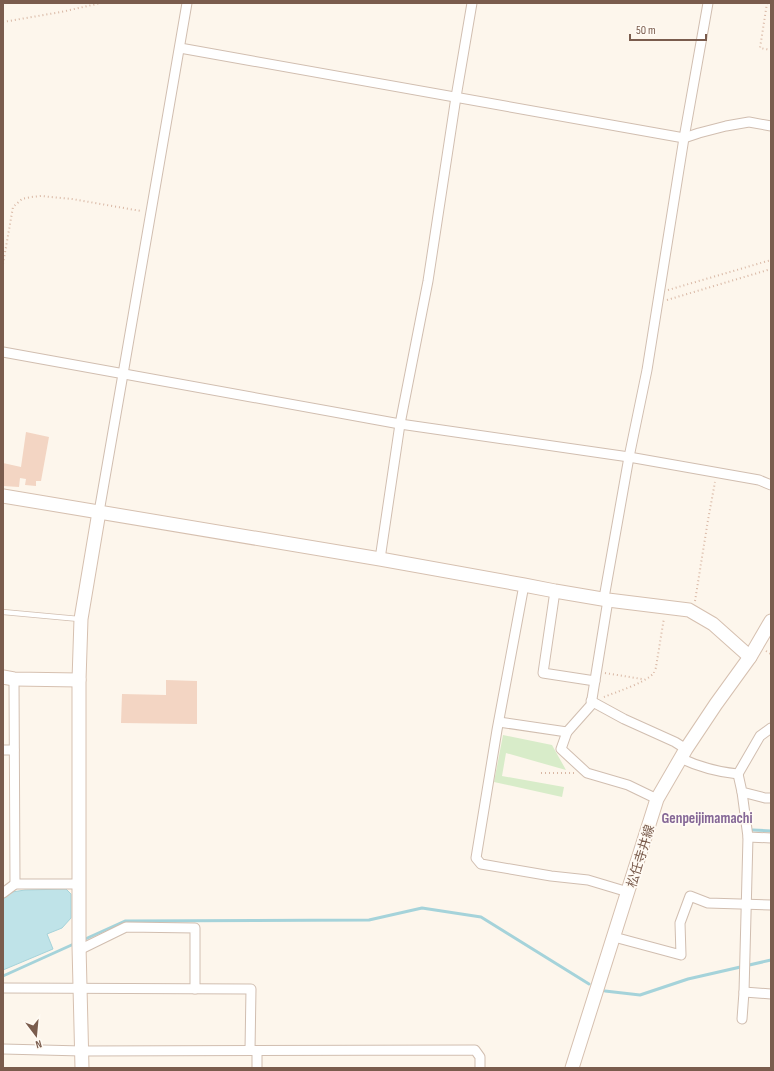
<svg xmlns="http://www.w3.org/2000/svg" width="774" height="1071" font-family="'Sofia Sans Condensed','Noto Sans JP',sans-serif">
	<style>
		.green { fill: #d8ecc9 }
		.water { fill: #bfe3e8; stroke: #a5d3da }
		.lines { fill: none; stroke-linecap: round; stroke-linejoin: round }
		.stream { stroke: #a5d3da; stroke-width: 3 }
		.building { fill: #f3d5c3 }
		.lane-casing { stroke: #d1beb0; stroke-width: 6 }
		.street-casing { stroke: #d1beb0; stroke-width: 11 }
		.secondary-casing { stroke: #d6c0b0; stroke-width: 15 }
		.path { stroke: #d9b8a5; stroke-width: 2; stroke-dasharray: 1 3; stroke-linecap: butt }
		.lane { stroke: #fff; stroke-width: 4.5 }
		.street { stroke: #fff; stroke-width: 9 }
		.secondary { stroke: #fff; stroke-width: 13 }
		.labels { text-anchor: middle; stroke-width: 3.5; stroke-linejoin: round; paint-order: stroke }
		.street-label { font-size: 13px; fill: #7a5c4d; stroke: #fffaf3 }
		.quarter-label { font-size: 15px; font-weight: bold; fill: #846695; stroke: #fffaf3 }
	</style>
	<rect width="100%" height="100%" fill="#fdf6ec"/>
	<path class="green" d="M503 735 552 745 566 770 506 753 502 776 564 787 562 797 494 782Z"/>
	<path class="water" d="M66 889 71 894V918L62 928 47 934 53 949 3 970V899L12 892 25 890Z"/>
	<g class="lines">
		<g class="stream">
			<path d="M753 830 771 831"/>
			<path d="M83 940 125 921 369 920 422 908 481 917 589 984"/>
			<path d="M3 976 76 943"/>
			<path d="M605 991 640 995 688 979 771 960"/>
		</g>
	</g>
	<g class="building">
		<path d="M26 432 49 437 41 481H36V486L25 485 26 479 20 478 19 487 3 486V463L21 467Z"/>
		<path d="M166 680 197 681V724L121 723 122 694 166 695Z"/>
	</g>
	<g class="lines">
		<defs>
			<path id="lane" d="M3 612 79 619"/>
			<g id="street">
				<path d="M180 48 684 138 699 133 726 126 749 122 771 126"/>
				<path d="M3 352 400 424 629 457 759 480 771 485"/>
				<path d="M99 512 123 374 187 3"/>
				<path d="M380 559 400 424 428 281 456 97 472 3"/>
				<path d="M524 585 497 730 476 858 481 864 551 876 588 880 628 892"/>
				<path d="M555 591 543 673 595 681"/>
				<path d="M604 598 629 457 647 370 684 138 708 3"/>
				<path d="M608 600 591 705 567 732 561 749 587 773 628 785 657 799"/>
				<path d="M14 679 15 884"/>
				<path d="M591 701 624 719 675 742 686 749"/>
				<path d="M499 722 567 732"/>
				<path d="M3 750H14"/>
				<path d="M680 758C699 767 717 772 738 774L760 736 771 728"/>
				<path d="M738 774 742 792 765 798H771"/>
				<path d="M748 837 771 838"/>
				<path d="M3 893 15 884H79"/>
				<path d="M614 937 681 955 680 923 690 896 708 903 771 905"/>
				<path d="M79 950 126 927 195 928V989"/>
				<path d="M3 988 251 989 250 1050"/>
				<path d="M744 992 771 994"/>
				<path d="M742 1019 744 992 748 837 742 792"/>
				<path d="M3 1049 82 1051 475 1050 480 1057V1068"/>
				<path d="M257 1068V1051"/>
			</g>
			<g id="secondary">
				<path d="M3 496 380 559 524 585 555 591 608 600 689 610 713 624 750 657"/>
				<path d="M3 677 14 679 79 680"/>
				<path d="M82 1068 79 946V680L81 619 99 512"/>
				<path d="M572 1068 657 799 686 749 716 704 750 657 771 621"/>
			</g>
		</defs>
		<use href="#lane" class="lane-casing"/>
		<use href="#street" class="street-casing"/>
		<use href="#secondary" class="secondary-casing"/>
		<g class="path">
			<path d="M767 3 760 48 771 50"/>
			<path d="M3 22 61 12 101 3"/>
			<path d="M3 264 13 207 22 199 31 197 41 196 72 199 141 211"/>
			<path d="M668 290 771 260"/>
			<path d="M667 300 771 269"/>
			<path d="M695 601 708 520 715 482"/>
			<path d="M766 651 771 654"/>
			<path d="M605 673 642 679"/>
			<path d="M604 697C616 692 645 683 654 673 654 672 656 668 656 667L664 618"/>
			<path d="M541 773H574"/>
		</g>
		<use href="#lane" class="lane"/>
		<use href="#street" class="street"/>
		<use href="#secondary" class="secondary"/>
	</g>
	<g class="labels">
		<g class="street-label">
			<text transform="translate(640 856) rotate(-73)" y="5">松任寺井線</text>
		</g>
		<g class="quarter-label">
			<text x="707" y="823">Genpeijimamachi</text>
		</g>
	</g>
	<rect width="774" height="1071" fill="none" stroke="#7a5c4d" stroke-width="8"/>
	<g transform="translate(36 1035) rotate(164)" stroke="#fffaf3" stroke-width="3" paint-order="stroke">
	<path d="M0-3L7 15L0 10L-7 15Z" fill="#7a5c4d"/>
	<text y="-6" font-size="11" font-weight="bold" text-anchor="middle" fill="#7a5c4d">N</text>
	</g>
	<path d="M630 34v6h76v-6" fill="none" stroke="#7a5c4d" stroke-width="2"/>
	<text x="636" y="34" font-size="12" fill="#7a5c4d" stroke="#fffaf3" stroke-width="3" paint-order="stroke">50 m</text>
</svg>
